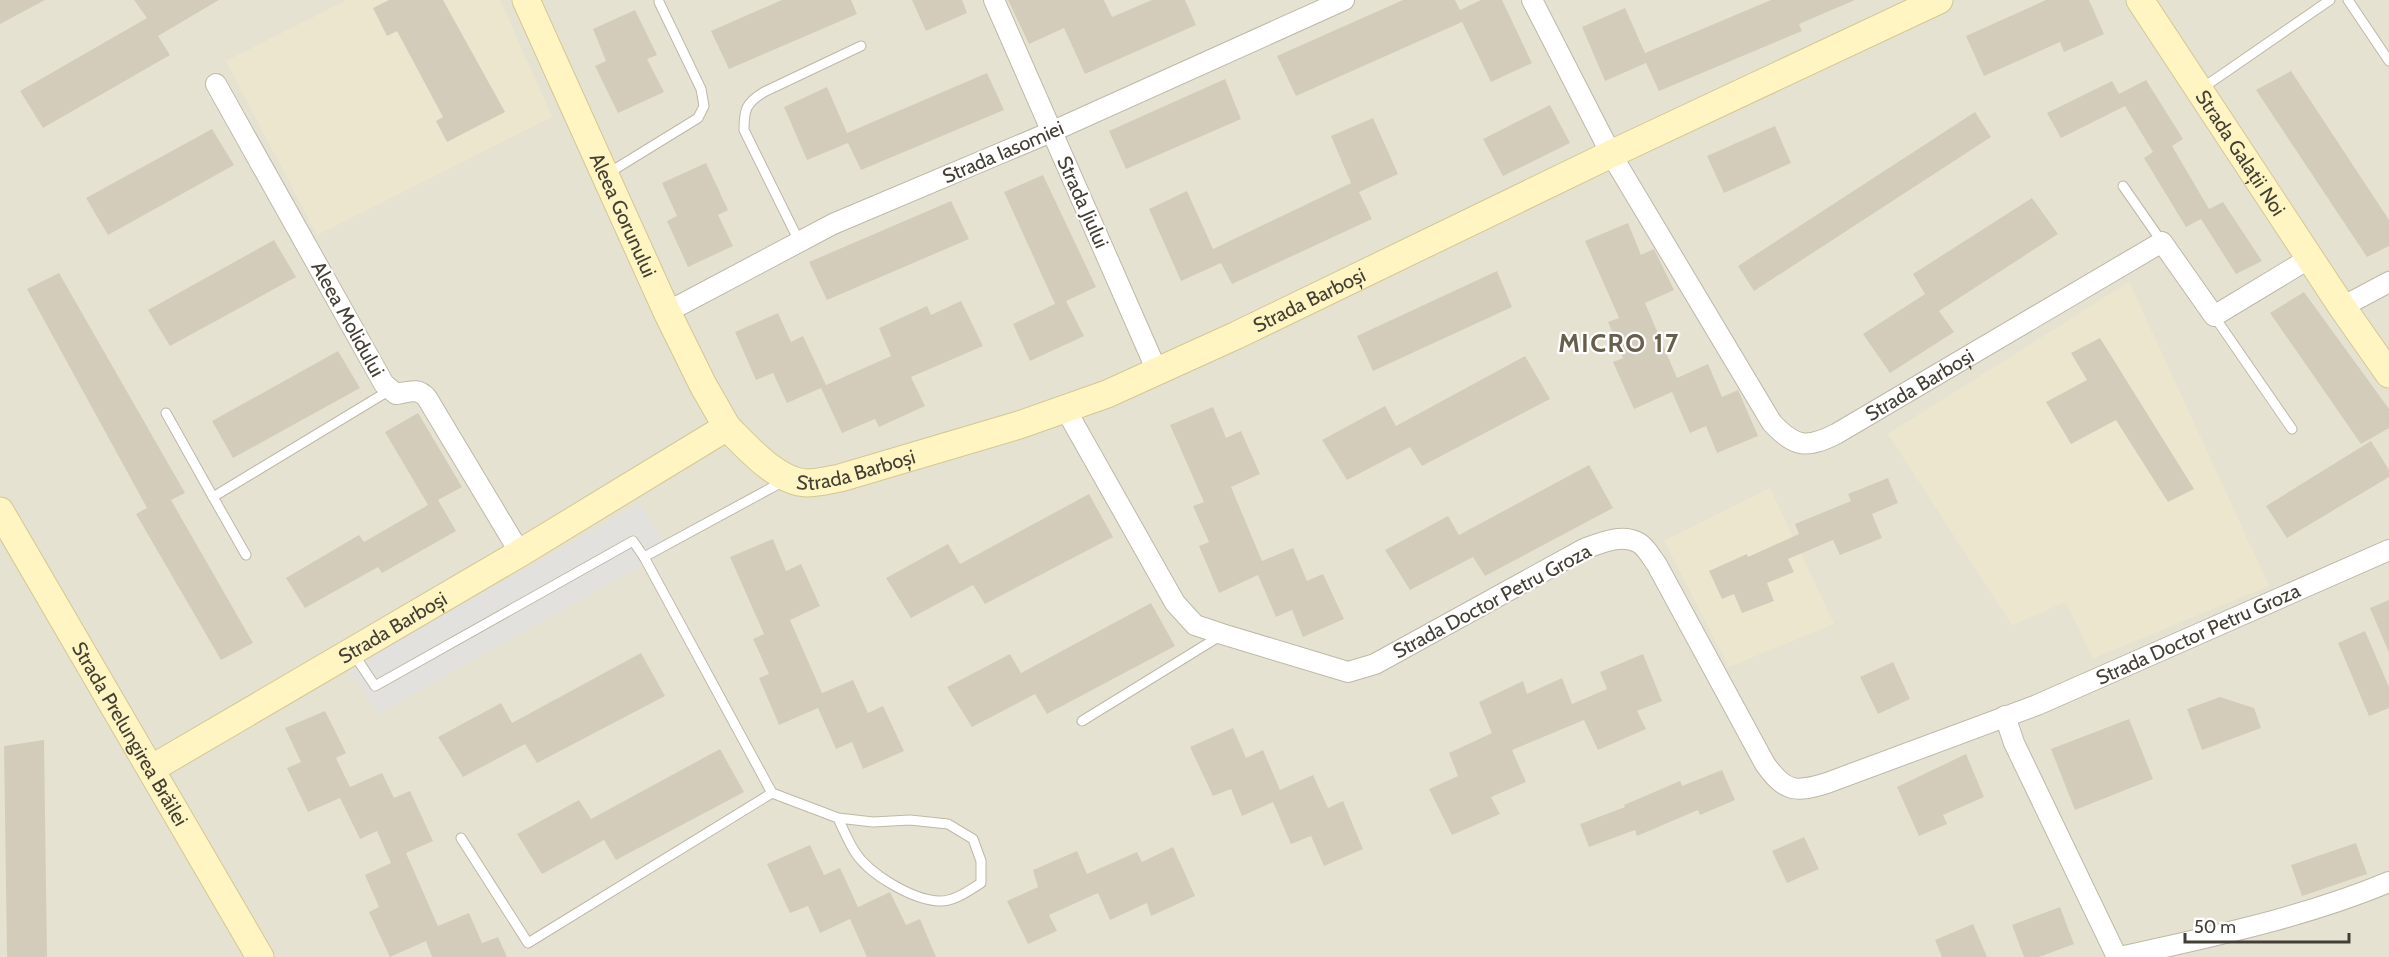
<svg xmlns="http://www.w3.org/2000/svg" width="2389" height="957" font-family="Cabin,sans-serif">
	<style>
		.residential { fill: #e6e2d2 }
		.education { fill: #ece6ce }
		.parking { fill: #e3e1dd }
		.building { fill: #d4ccba }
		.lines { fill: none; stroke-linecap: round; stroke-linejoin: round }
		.lane-casing { stroke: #beb8a7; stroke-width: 11 }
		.street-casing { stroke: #beb8a7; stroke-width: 22 }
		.secondary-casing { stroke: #d3c794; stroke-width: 29 }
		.lane { stroke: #fff; stroke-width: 9 }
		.street { stroke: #fff; stroke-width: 20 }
		.secondary { stroke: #fff5c2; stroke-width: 27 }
		.labels { text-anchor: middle; stroke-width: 4.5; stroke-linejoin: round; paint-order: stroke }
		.street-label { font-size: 20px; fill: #443f34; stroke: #fff }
		.district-label { font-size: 26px; font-weight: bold; letter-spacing: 1.5px; fill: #675e4b; stroke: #fff }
	</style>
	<rect width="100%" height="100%" fill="#f2efe4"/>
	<rect class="residential" x="0" y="0" width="2389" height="957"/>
	<g class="education">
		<path d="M347 0H500L552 117 317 235 226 61Z"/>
		<path d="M2129 282 2269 586 2093 658 2066 602 2012 625 1888 434Z"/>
		<path d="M1770 488 1834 624 1729 667 1664 541Z"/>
	</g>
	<path class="parking" d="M640 504 669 550 378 714 348 668Z"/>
	<g class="building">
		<path d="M0 0H45L0 24Z"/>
		<path d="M134 0H219L158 36 170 55 43 128 20 91 147 18Z"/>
		<path d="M389 0H443L505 112 447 142 436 121 443 117 397 31 387 36 373 8Z"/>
		<path d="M782 0H851L857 14 729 69 711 31Z"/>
		<path d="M912 0H962L967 13 926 31Z"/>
		<path d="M1008 0H1104L1112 17 1152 0H1185L1196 25 1085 74 1064 28 1029 44Z"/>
		<path d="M1403 0H1455L1460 10 1481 0H1502L1532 63 1491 82 1462 22 1296 96 1277 56Z"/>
		<path d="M1771 0H1855L1799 24 1802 31 1659 91 1646 63 1605 81 1582 27 1625 8 1645 53Z"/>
		<path d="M2046 0H2089L2104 34 2064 52 2060 42 1984 76 1966 36Z"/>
		<path d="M635 10 657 55 647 59 664 92 618 113 595 66 606 61 593 29Z"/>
		<path d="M2291 71 2389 220V246L2367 257 2256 90Z"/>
		<path d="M987 73 1004 110 861 170 848 143 807 160 784 107 827 87 847 133Z"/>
		<path d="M1225 79 1241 119 1126 169 1109 131Z"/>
		<path d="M2146 80 2183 139 2172 146 2209 209 2223 202 2262 261 2236 274 2201 219 2186 227 2144 158 2153 152 2125 106 2061 138 2047 113 2112 81 2119 94Z"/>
		<path d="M1550 105 1570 143 1503 176 1483 139Z"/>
		<path d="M1975 112 1991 137 1754 291 1738 266Z"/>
		<path d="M1373 118 1398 174 1359 192 1372 219 1232 284 1221 263 1181 281 1149 209 1187 191 1213 249 1351 183 1331 136Z"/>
		<path d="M1775 126 1791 163 1724 193 1707 156Z"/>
		<path d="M212 129 234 165 108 235 86 198Z"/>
		<path d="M706 163 728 210 718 215 733 246 688 267 667 221 677 216 662 183Z"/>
		<path d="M1043 175 1096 287 1066 301 1084 336 1030 361 1013 324 1055 304 1004 192Z"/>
		<path d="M2032 198 2058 234 1939 311 1954 332 1890 373 1863 334 1925 294 1913 274Z"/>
		<path d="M951 201 969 239 827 300 809 262Z"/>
		<path d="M1628 223 1641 255 1654 249 1674 290 1645 303 1677 378 1708 364 1722 397 1738 390 1758 436 1717 453 1706 426 1690 433 1672 392 1634 409 1613 362 1623 358 1608 322 1619 318 1585 241Z"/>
		<path d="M274 240 296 277 170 346 148 310Z"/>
		<path d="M1497 271 1512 307 1373 371 1357 336Z"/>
		<path d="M59 273 185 493 171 500 253 643 221 660 136 514 147 508 27 289Z"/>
		<path d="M2304 292 2389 409V428L2361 444 2270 313Z"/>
		<path d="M961 301 983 346 911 377 925 406 879 427 875 419 842 433 821 388 787 403 773 373 756 380 735 332 778 313 791 342 803 336 826 385 891 356 879 328 927 306 931 315Z"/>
		<path d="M2100 338 2194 489 2168 502 2116 420 2071 444 2046 402 2087 380 2071 353Z"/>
		<path d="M338 351 360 388 233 458 212 421Z"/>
		<path d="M1525 356 1550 399 1422 466 1410 447 1347 480 1322 440 1385 406 1396 426Z"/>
		<path d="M1213 407 1226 438 1241 431 1260 474 1231 487 1262 561 1293 548 1307 581 1323 574 1344 619 1303 637 1292 610 1276 617 1258 575 1219 593 1199 546 1209 542 1193 506 1204 502 1170 425Z"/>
		<path d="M418 413 462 487 438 500 456 531 382 573 378 567 305 608 286 578 359 535 364 542 428 505 385 432Z"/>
		<path d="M2371 441 2389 470V477L2287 538 2266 506Z"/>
		<path d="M1589 465 1613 508 1485 576 1473 557 1410 590 1385 550 1448 516 1459 535Z"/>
		<path d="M1888 478 1898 503 1872 514 1882 538 1840 555 1833 540 1788 559 1794 572 1767 583 1774 601 1742 613 1734 594 1722 599 1709 571 1747 554 1748 557 1799 534 1795 524 1851 501 1848 494Z"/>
		<path d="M1089 494 1113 537 985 604 973 585 911 618 886 578 948 544 960 564Z"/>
		<path d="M773 539 786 571 801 564 820 606 790 620 822 693 853 680 868 713 883 706 904 751 863 769 852 742 836 749 818 708 779 725 759 678 769 674 753 639 764 634 730 557Z"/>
		<path d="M2389 600V653L2370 608Z"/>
		<path d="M1151 603 1175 646 1047 714 1035 694 972 727 947 687 1010 654 1021 673Z"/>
		<path d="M2365 631 2389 687V708L2369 716 2338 643Z"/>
		<path d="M641 653 665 696 537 763 525 744 463 777 438 737 501 703 512 723Z"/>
		<path d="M1643 654 1662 701 1637 711 1646 729 1598 750 1584 720 1512 750 1526 782 1491 797 1500 814 1452 835 1429 789 1458 776 1449 753 1492 733 1479 702 1523 681 1527 694 1562 678 1572 704 1607 689 1600 672Z"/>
		<path d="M1893 662 1910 699 1878 714 1860 677Z"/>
		<path d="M2220 697 2254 708 2261 728 2202 750 2187 709Z"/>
		<path d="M325 711 346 753 336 758 350 787 382 773 394 798 410 791 433 841 406 853 438 926 469 913 482 943 498 937 507 957H432L426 941 390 957 369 912 379 907 365 875 391 863 377 831 360 839 340 798 308 812 287 768 301 762 285 728Z"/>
		<path d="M2129 719 2153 779 2075 810 2051 749Z"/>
		<path d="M1233 728 1246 758 1263 750 1280 790 1313 775 1328 808 1343 801 1363 849 1324 866 1311 836 1291 844 1273 802 1242 816 1231 789 1213 796 1190 747Z"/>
		<path d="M44 740 47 957H7L4 746Z"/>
		<path d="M720 749 744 792 616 860 604 840 542 874 517 834 579 800 591 819Z"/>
		<path d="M1966 754 1984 797 1943 815 1947 824 1919 836 1897 787Z"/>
		<path d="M1722 770 1735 800 1700 815 1698 810 1637 836 1635 830 1589 847 1580 824 1625 807 1624 805 1680 781 1682 786Z"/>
		<path d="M1804 837 1819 869 1787 883 1772 851Z"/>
		<path d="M2356 843 2367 874 2302 896 2291 865Z"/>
		<path d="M810 845 824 875 840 868 858 907 890 892 906 925 920 919 936 957H867L850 919 820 933 808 906 790 913 767 864Z"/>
		<path d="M1173 847 1195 896 1151 916 1147 903 1110 920 1098 893 1049 915 1057 931 1028 944 1007 901 1038 887 1033 870 1077 851 1087 874 1137 852 1142 862Z"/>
		<path d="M2060 907 2074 944 2039 957H2024L2012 925Z"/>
		<path d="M1973 924 1987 957H1942L1935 940Z"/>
	</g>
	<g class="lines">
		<defs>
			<g id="lane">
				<path d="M2348 0 2389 61"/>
				<path d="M2201 89 2330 0"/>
				<path d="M607 174 698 118 704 106 701 89 659 2"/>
				<path d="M2123 186 2162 242"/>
				<path d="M799 241 744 130C744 109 746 103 764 92L861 46"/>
				<path d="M2214 316 2292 429"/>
				<path d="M166 413 213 497 390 390"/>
				<path d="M213 497 246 555"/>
				<path d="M353 653 375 686 633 541 644 557 784 481"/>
				<path d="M1082 721 1220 636"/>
				<path d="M772 793 838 818 873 822 910 820 948 824 973 839 981 861V883C968 891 954 902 938 901 911 899 869 874 855 852 848 841 843 829 838 818"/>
				<path d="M461 838 528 943 772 793 644 557"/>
			</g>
			<g id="street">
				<path d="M994 0 1157 371"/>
				<path id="s1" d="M1532 0 1611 154 1772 423C1795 447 1806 449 1836 434L2162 242 2214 316 2310 258"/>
				<path d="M216 84 384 384 396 394C409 392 418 387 427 398L520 553"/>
				<path d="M2342 307 2389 282"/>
				<path d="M667 312 833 224 1051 132 1344 0"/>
				<path d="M1066 410 1175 603 1195 625 1222 634 1348 672 1375 664 1584 549C1600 543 1622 533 1639 543 1646 547 1652 558 1657 565L1765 764C1785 792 1795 793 1827 783L2037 705 2389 550"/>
				<path d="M2005 716 2014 743 2117 957"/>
				<path d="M2121 957C2212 936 2303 918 2389 882"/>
			</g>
			<g id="secondary">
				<path id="s2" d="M526 0 667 312 703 385 727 427"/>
				<path id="s3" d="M2140 0 2342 307 2389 374"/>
				<path id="s4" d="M0 511 260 957"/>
				<path id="s5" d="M151 769 520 553 727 427C746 446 777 482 807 483 817 483 829 480 840 478L1019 425 1107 394 1237 335 1611 154 1939 0"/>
			</g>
		</defs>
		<use href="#lane" class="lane-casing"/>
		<use href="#street" class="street-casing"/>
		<use href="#secondary" class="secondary-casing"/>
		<use href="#lane" class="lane"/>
		<use href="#street" class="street"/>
		<use href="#secondary" class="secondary"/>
	</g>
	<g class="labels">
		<g class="street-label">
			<text transform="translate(1003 152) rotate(-23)" y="7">Strada Iasomiei</text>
			<text dy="7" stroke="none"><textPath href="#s3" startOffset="183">Strada Galații Noi</textPath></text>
			<text transform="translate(1083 202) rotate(66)" y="7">Strada Jiului</text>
			<text dy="7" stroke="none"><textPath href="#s2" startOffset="236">Aleea Gorunului</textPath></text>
			<text dy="7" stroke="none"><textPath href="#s5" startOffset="1306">Strada Barboși</textPath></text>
			<text transform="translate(348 319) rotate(61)" y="7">Aleea Molidului</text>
			<text dy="7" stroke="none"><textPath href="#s1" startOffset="656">Strada Barboși</textPath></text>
			<text dy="7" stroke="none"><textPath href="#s5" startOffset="820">Strada Barboși</textPath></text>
			<text transform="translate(1492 601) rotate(-28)" y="7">Strada Doctor Petru Groza</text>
			<text dy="7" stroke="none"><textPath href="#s5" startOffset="280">Strada Barboși</textPath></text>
			<text transform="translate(2198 634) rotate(-24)" y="7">Strada Doctor Petru Groza</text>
			<text dy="7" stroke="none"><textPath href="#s4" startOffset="258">Strada Prelungirea Brăilei</textPath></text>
		</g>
		<g class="district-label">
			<text x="1619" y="352">MICRO 17</text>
		</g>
	</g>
	<path d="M2185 933v9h164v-9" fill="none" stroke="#443f34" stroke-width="3"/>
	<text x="2194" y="933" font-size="18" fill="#443f34" stroke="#ffffff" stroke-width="4.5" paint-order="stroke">50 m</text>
</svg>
